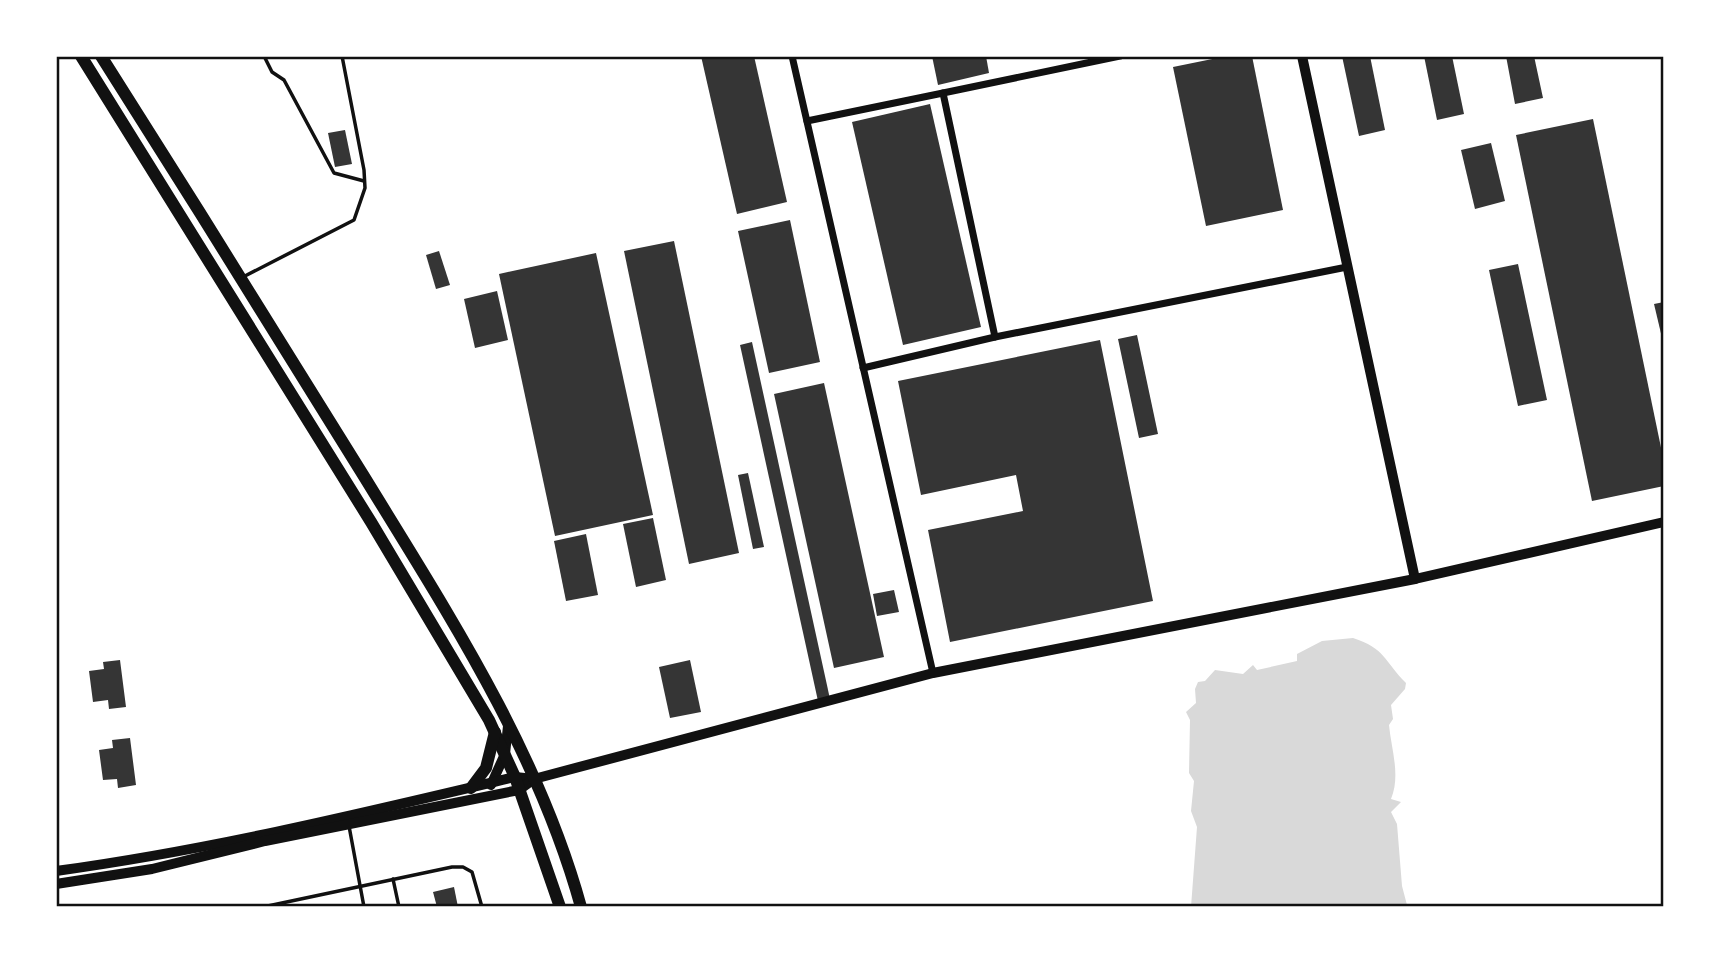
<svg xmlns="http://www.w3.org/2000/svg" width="1720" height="963" font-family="Rubik,sans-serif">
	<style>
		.water { fill: #d9d9d9 }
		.building { fill: #353535 }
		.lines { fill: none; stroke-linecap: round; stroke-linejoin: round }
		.service { stroke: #111; stroke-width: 3.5 }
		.minor { stroke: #111; stroke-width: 7 }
		.tertiary { stroke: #111; stroke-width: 10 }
		.primary { stroke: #111; stroke-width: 12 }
		.neatline { fill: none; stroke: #111; stroke-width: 2.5 }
	</style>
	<rect width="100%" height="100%" fill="#fff"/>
	<path class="water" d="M1353 638C1385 648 1384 661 1406 683L1405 689 1391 705 1393 719 1389 725C1391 748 1401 775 1391 799L1401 802 1391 812 1397 824 1402 886 1407 905 1191 907 1197 827 1191 811 1194 781 1189 773 1190 720 1186 712 1196 703 1195 689 1198 682 1205 681 1215 670 1243 674 1253 665 1257 670 1297 661V654L1322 641Z"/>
	<g class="building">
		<path d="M701 56H754L787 202 737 214Z"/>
		<path d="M932 56H986L989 73 938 85Z"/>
		<path d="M1227 56H1252L1283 210 1206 226 1173 67Z"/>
		<path d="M1342 56H1370L1385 130 1359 136Z"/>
		<path d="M1424 56H1452L1464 114 1437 120Z"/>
		<path d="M1506 56H1534L1543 98 1515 104Z"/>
		<path d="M930 104 981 327 903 345 852 122Z"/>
		<path d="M1593 119 1664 462V486L1592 501 1516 135Z"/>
		<path d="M345 130 352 164 335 167 328 133Z"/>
		<path d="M1491 143 1505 201 1475 209 1461 150Z"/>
		<path d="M790 220 820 362 769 373 738 231Z"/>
		<path d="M674 241 739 553 689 564 624 251Z"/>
		<path d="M439 251 450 285 436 289 426 255Z"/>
		<path d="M596 253 653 515 555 536 499 274Z"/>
		<path d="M1518 264 1547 400 1518 406 1489 270Z"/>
		<path d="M497 291 508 340 475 348 464 299Z"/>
		<path d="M1664 302V342H1663L1654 304Z"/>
		<path d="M1137 335 1158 434 1139 438 1118 339Z"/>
		<path d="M1100 340 1153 601 950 642 928 530 1023 511 1016 475 921 495 898 381Z"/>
		<path d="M752 342 830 699 818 701 740 345Z"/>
		<path d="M824 383 884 657 834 668 774 394Z"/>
		<path d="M748 473 764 547 753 549 738 475Z"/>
		<path d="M653 518 666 580 636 587 623 524Z"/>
		<path d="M586 534 598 595 566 601 554 541Z"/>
		<path d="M894 590 899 612 877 616 873 594Z"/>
		<path d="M120 660 126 707 109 709 108 700 93 702 89 671 104 669 103 662Z"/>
		<path d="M690 660 701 712 670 718 659 667Z"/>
		<path d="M130 738 136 785 118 788 117 779 103 780 99 750 113 748 112 740Z"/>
		<path d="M454 887 458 907H437L433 892Z"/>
	</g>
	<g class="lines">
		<g class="service">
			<path d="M264 56 272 72 284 80 334 173 364 181"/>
			<path d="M243 277 354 220 365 188 364 170 342 56"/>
			<path d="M349 826 364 907"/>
			<path d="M393 879 399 907"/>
			<path d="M263 907 452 867H463L472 872 482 907"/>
		</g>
		<g class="minor">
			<path d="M792 56 933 673"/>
			<path d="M943 93 1120 56"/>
			<path d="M807 121 943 93 995 337"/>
			<path d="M863 368 995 337 1347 267"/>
		</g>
		<g class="tertiary">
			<path d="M1302 56 1415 579"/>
			<path d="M491 785 505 754 508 726"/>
			<path d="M56 871C210 850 363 813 515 777L534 779"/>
			<path d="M56 884 152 869 265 841 519 790 534 779 933 673 1415 579 1664 522"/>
		</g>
		<g class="primary">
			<path d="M81 56 371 522 489 720 515 777 560 907"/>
			<path d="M101 56C190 196 278 337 365 478 449 615 538 751 581 907"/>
			<path d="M471 788 486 768 495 732"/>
		</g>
	</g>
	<rect width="1720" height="963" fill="none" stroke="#ffffff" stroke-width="116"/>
	<rect x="58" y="58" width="1604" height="847" class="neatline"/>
</svg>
